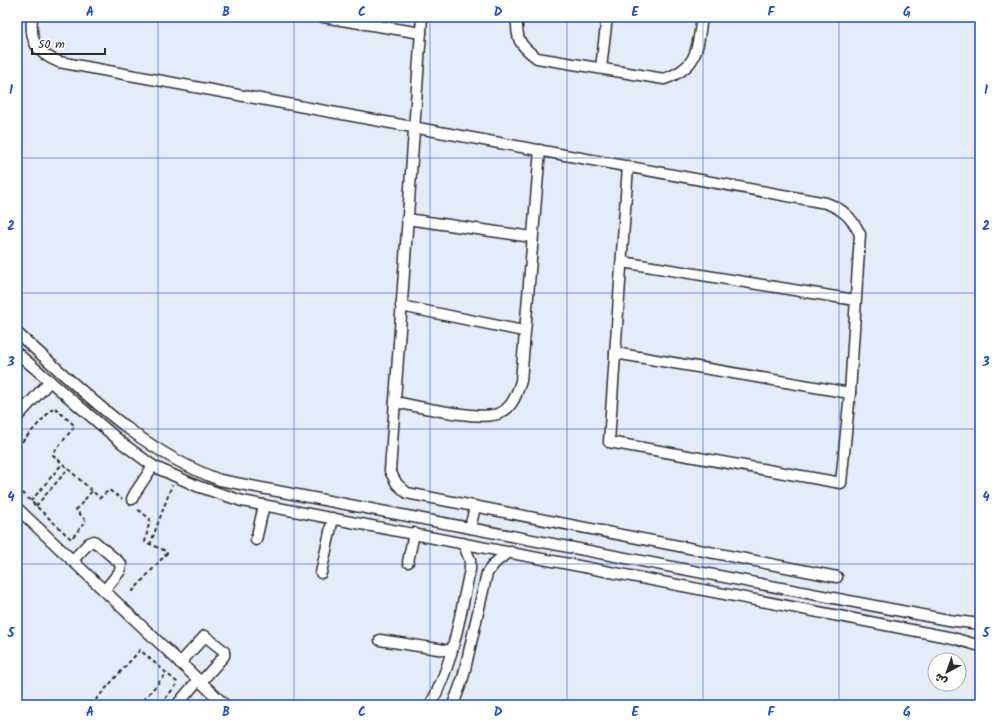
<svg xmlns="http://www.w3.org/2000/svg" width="997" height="722" font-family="Kalam,'Playpen Sans Arabic',sans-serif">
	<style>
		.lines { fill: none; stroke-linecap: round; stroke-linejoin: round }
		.minor-casing { stroke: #2b2b2b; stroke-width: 13 }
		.path { stroke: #2b2b2b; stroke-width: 2; stroke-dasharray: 4 3; stroke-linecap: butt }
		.minor { stroke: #fff; stroke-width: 10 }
		.grid { fill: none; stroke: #1d4ed8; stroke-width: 1; stroke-opacity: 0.55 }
		.neatline { fill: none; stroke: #1d4ed8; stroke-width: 1.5 }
		.grid-label { font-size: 13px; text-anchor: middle; font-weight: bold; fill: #1d4ed8 }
	</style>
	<rect width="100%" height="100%" fill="#e5ecf9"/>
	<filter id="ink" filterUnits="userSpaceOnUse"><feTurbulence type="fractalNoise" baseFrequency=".025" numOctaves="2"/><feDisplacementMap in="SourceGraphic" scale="8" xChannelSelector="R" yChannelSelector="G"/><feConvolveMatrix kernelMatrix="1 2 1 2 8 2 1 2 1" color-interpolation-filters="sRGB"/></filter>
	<g filter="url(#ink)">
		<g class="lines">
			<defs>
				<g id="minor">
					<path d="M32 17C30 42 36 53 59 62 315 110 571 156 826 203 843 209 852 218 860 234L850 393 841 483 609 442 628 166"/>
					<path d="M323 17 421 33"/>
					<path d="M422 17 390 471 397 484 407 493 837 577"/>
					<path d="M517 17C516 39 519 45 537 58L664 79C699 67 697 49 702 17"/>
					<path d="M601 68 607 17"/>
					<path d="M407 219 532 237"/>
					<path d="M622 262 855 300"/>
					<path d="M401 306 523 331"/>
					<path d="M17 333C80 388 140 451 220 480L948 620 980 624"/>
					<path d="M17 353 122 443 153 466 197 486 242 501 953 638 980 646"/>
					<path d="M615 353 850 393"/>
					<path d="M395 402C416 406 483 422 500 413 513 407 517 393 521 381L540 150"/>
					<path d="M17 417 50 381"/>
					<path d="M132 499 135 493 153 466"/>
					<path d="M17 508 225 705"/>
					<path d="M470 528 475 507"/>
					<path d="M256 540 264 505"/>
					<path d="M72 561 89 543 94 541 121 564 120 571 104 591"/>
					<path d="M408 562 414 533"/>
					<path d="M321 573 333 518"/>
					<path d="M380 640 451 651"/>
					<path d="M180 663 205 636 224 651V656L201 682"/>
					<path d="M177 705 198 680"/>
					<path d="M430 705C453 666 460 614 470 570V560L463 543"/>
					<path d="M453 705 463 678 487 573C494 563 500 557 511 552"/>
				</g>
			</defs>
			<use href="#minor" class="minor-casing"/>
			<g class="path">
				<path d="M17 447 54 407 75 426 53 453V455L100 498 109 490 122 499"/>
				<path d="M17 488 71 539 86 521 76 510 92 491"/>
				<path d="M31 501 62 464"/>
				<path d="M36 506 68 469"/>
				<path d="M150 545 172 485"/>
				<path d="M132 592 167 553 166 551 145 542 150 519 136 508"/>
				<path d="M91 705 140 650 178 683 160 705"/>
				<path d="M139 705 167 673"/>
			</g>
			<use href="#minor" class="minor"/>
		</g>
	</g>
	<path class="grid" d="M158 17V705M294 17V705M430 17V705M567 17V705M703 17V705M839 17V705M17 158H980M17 293H980M17 429H980M17 564H980"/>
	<rect width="997" height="722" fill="none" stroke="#fff" stroke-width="44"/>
	<g transform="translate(947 672) rotate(221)"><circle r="19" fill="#ffffff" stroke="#aaaaaa"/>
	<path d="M0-3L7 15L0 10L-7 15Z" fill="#2b2b2b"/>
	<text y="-6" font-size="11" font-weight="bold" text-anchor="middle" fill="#2b2b2b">ش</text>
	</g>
	<path d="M32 48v6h73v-6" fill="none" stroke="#2b2b2b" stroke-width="2"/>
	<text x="38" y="48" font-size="12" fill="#2b2b2b" stroke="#ffffff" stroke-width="3" paint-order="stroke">50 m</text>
	<rect x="22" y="22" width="953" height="678" class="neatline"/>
	<g class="grid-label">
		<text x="90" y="16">A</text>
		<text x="226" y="16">B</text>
		<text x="362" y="16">C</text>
		<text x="498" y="16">D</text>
		<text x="635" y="16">E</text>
		<text x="771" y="16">F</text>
		<text x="907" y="16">G</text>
		<text x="11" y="94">1</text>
		<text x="986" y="94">1</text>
		<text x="11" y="230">2</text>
		<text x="986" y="230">2</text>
		<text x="11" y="366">3</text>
		<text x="986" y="366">3</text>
		<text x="11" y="501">4</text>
		<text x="986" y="501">4</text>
		<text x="11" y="637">5</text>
		<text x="986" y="637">5</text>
		<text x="90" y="716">A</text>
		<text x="226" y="716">B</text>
		<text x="362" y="716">C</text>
		<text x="498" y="716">D</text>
		<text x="635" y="716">E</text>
		<text x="771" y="716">F</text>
		<text x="907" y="716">G</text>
	</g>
</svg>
